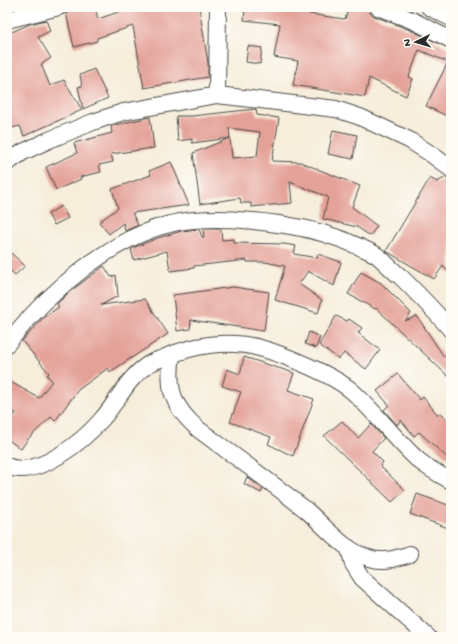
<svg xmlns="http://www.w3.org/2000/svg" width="458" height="644" font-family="'Gochi Hand',sans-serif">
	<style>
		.building { fill: #e4a198; fill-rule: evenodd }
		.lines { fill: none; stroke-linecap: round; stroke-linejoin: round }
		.minor-casing { stroke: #494845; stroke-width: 18 }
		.minor { stroke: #fff; stroke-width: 16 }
	</style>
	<rect width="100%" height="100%" fill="#fdfcf7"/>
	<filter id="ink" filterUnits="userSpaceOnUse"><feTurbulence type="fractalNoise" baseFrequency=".025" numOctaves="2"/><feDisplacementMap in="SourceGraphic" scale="8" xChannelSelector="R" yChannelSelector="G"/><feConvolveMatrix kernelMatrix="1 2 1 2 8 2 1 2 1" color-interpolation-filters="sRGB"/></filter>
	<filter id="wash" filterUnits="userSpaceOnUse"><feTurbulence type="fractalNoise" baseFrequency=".012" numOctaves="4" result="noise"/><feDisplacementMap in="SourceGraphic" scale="16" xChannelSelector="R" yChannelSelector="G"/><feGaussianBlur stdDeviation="0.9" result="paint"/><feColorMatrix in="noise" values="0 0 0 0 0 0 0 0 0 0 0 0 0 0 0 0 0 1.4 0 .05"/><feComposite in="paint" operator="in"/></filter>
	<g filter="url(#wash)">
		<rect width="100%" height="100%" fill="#f6edda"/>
		<g id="blocks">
			<g class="building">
				<path d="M75 7H95L98 19 133 7H199L208 63V77L144 88 133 26 97 38V41L74 47 66 13 68 9Z"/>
				<path d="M245 7H310L309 14 345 19 349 7H369L370 13 374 16 410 30 451 49V118L426 106 448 62 419 50 409 77 413 79 406 96 369 78 365 97 293 85 298 61 274 57 280 24 244 20Z"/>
				<path d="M46 20 50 31 38 37 51 58 41 64 50 86 64 80 82 110 24 136 20 126 7 129V34L30 24Z"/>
				<path d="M248 46 262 48 260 64 246 62Z"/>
				<path d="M94 69 108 98 83 109 78 87 82 86 80 75Z"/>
				<path d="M255 109H256L257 115 279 118 272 161 300 162 360 186 352 207 377 226 370 236 357 227 323 219 328 197 290 182 292 203 251 207V203H241L240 198 200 204 193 153 230 138 192 143V139L178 141 176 116H192ZM229 128 260 132 257 156 232 158Z"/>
				<path d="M150 117 154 148 111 154 113 162 99 165 101 172 80 177 81 179 56 190 46 167 77 153 74 143 112 133 111 126Z"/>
				<path d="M333 130 357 135 353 159 328 154Z"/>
				<path d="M171 162 189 205 132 213 138 225 125 231 123 223 109 234 99 222 118 208 112 189 151 175 149 171Z"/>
				<path d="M446 177 451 183V275L443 266 434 279 386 251 430 178 437 182Z"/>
				<path d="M61 206 68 218 54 225 48 214Z"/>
				<path d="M199 229 202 237H204L203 229H221L222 240 234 239V243L284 244 296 246 294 254 317 258 318 254 341 262 334 286 308 271 299 284 322 300 318 313 275 300 285 266 265 262H247V260L194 266V268L170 271 167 251 134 260 131 250 135 247 158 238 181 231Z"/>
				<path d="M7 249 25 266 15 275 7 267Z"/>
				<path d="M104 266 111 277 116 275 118 296 101 305 145 299 168 334 110 372 108 368 78 390 55 421 51 417 28 439 21 449 7 439V427L16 413 7 408V380L39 398 52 381 47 375 49 373 22 341 44 317 59 307 57 304 68 293Z"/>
				<path d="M361 272 381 283 411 313 405 321 417 316 444 357 451 351V379L376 308 375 309 348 294Z"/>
				<path d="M233 287 269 292 264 331 191 320 190 329 177 331 173 295Z"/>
				<path d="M336 316 347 321 349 319 362 328 358 333 380 350 366 369 344 353 339 359 319 345Z"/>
				<path d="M309 332 320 337 316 348 305 344Z"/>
				<path d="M244 357 294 373 288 390 314 399 293 456 268 444 271 437 230 422 241 392 222 386 227 369 240 374Z"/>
				<path d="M398 374 420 400 423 397 438 415 440 413 451 423V461L419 432 414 436 401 420 397 425 384 410 389 405 377 391Z"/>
				<path d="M342 421 358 438 371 424 384 438 372 451 383 462 380 466 405 490 392 502 324 436Z"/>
				<path d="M247 477 263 489 261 493 244 484Z"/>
				<path d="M417 494 451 506V529L410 514Z"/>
			</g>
		</g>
	</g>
	<g filter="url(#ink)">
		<use href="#blocks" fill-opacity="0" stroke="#494845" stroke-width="1"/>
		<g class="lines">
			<defs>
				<g id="minor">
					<path d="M378 7 414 21 451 40"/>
					<path d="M429 7 451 18"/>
					<path d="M7 20 59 7"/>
					<path d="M217 95 218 7"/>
					<path d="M7 163 23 152 49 140 93 122 123 112 217 95 336 109 360 117 409 140 431 154 451 169"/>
					<path d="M7 344C47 293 114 234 179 222 214 216 250 220 285 225 312 229 334 235 360 247 366 250 373 252 379 257 386 263 393 271 401 277 418 294 435 311 451 330"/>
					<path d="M172 354C167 389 172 406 198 429 234 456 271 482 306 510 325 526 344 551 369 558 383 563 397 558 410 554"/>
					<path d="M7 466C37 480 84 440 102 419 118 401 127 379 146 366 151 362 158 360 163 358 193 345 228 339 260 348 285 355 334 375 353 392 376 413 395 439 418 460 428 468 440 475 451 481"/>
					<path d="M349 548 353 564 362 578 428 637"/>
				</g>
			</defs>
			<use href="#minor" class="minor-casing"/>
			<use href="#minor" class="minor"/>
		</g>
	</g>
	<rect width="458" height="644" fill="none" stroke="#fdfcf7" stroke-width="24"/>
	<g transform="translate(416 42) rotate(265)" stroke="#fdfcf7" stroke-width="3" paint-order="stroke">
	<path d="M0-3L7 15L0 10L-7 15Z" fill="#2b2b2b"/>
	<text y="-6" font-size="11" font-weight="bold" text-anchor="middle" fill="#2b2b2b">N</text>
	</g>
</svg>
